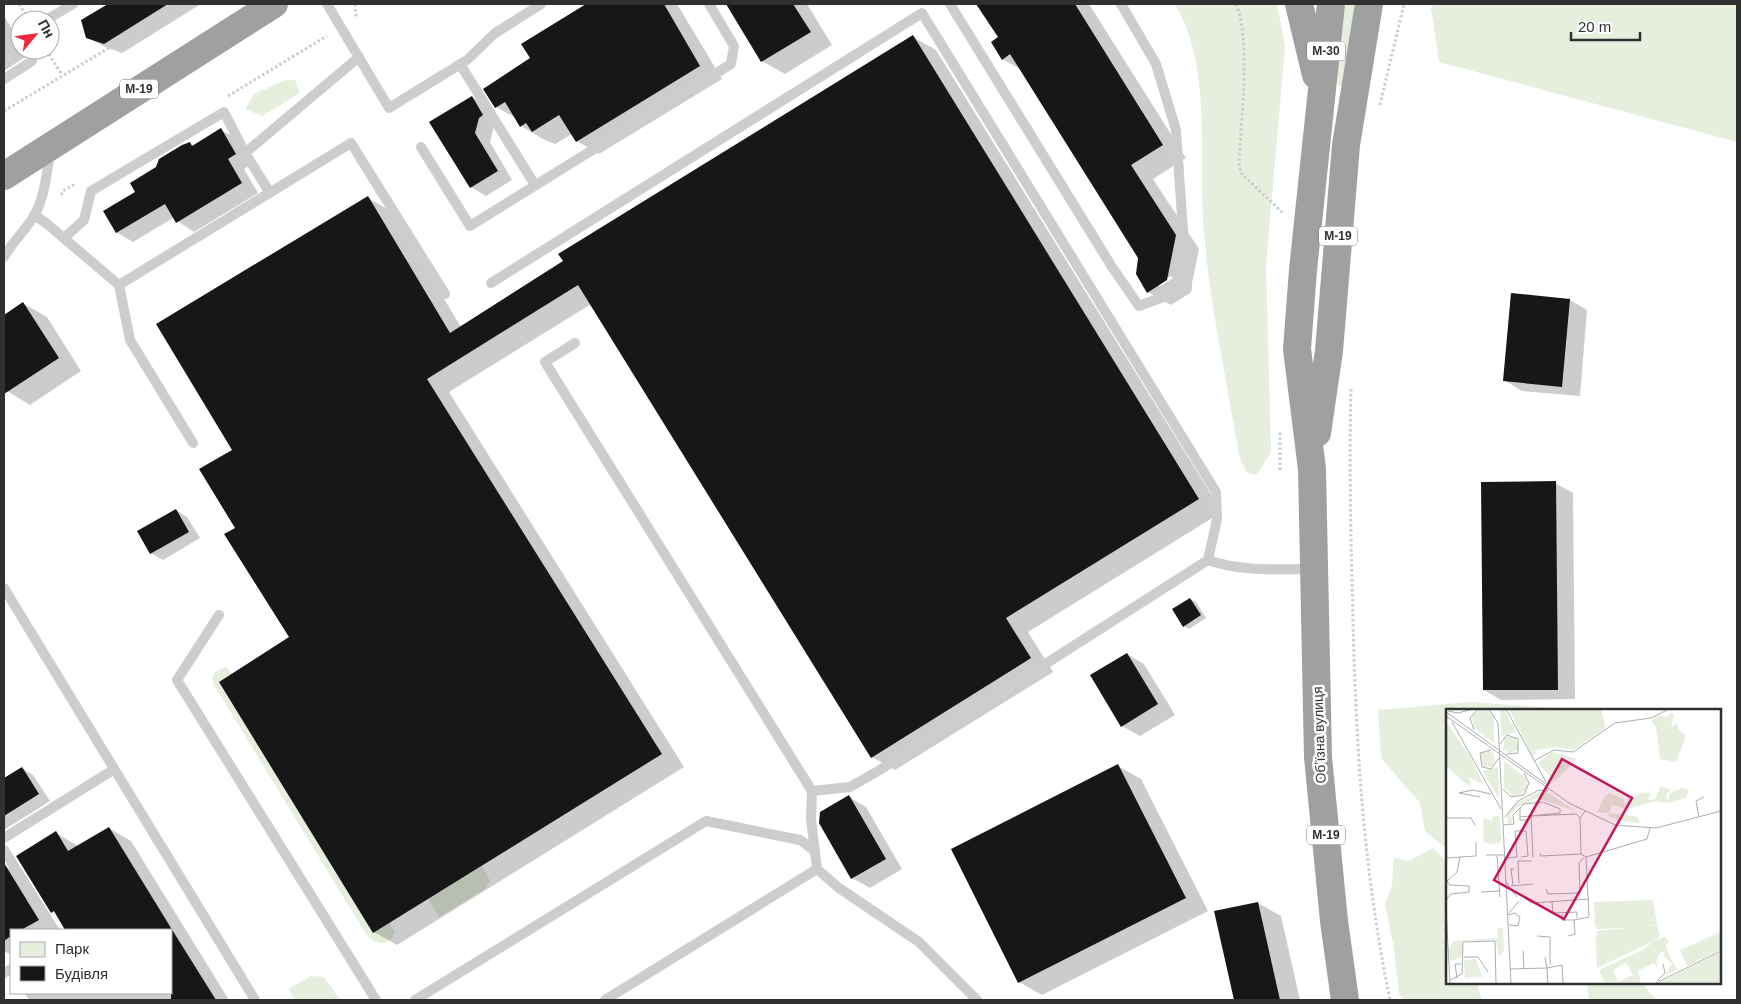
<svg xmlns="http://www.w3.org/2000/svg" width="1741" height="1004" font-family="Arial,sans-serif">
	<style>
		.green { fill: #e6eedd }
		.shadow { fill: #0003; fill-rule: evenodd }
		.building { fill: #171717 }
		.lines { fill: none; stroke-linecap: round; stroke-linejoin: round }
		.path { stroke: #cdcdcd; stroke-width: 3; stroke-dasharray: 2.5 2.5; stroke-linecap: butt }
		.service { stroke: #cdcdcd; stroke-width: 10 }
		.trunk { stroke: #a0a0a0; stroke-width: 28 }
		.labels { text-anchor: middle; stroke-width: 5; stroke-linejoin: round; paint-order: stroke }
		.shield { fill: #fff; stroke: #6e6e6e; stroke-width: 1 }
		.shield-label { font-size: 12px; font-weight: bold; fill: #303030 }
		.street-label { font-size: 14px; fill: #303030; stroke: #fff }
		.inset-road { fill: none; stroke: #acacac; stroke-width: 1 }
		.view { fill: #c2185b; fill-opacity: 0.15; stroke: #c2185b; stroke-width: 2.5 }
		.inset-edge { fill: none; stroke: #303030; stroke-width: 2.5 }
	</style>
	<rect width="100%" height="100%" fill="#fff"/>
	<g class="green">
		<path d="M1175 4H1277L1285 46 1266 266 1271 452 1257 475 1247 473 1240 459 1235 432C1224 366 1209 299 1204 232 1198 159 1213 69 1175 4Z"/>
		<path d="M1342 4H1355L1345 79 1341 86H1338L1337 75Z"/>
		<path d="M1435 4H1737V142L1439 62 1431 8Z"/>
		<path d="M286 80H295L300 93 262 116 245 109 254 94Z"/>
		<path d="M226 667 233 674 373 932 390 923 395 933C387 947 375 945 366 934L214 685 212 677 215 672Z"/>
		<path d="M1469 702 1583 710H1447V849L1425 831 1420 803 1381 758 1378 710Z"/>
		<path d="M1433 848 1447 863V983H1477L1482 1000H1404L1399 994 1394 948 1385 905 1392 885 1394 858 1409 861Z"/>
		<path d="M482 866 490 881 486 888 439 917 428 899Z"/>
		<path d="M311 976 324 977 340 1000H295L288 989Z"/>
		<path d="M1587 983H1641L1657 1000H1589Z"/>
	</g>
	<g class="shadow">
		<path d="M111 4H201L122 53 105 47 87 37 82 21Z"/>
		<path d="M588 4H677L722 79 599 154 577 141 572 134 555 144 543 139 521 126 516 118 496 107 531 58 523 44Z"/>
		<path d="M727 4H807L832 45 785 74 762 61Z"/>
		<path d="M978 4H1089L1186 158 1153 179 1199 249 1190 293 1171 305 1148 292 1140 258 1022 70 1002 59 1000 38ZM1171 276 1173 278 1159 287V284Z"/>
		<path d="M4 16 20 42V50H25L28 55 4 71Z"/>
		<path d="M913 37 936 50 1222 512 1028 632 1053 672 895 770 872 757 591 304 449 392 684 767 397 945 374 932 290 638 237 529 233 450 368 198 391 211 461 327Z"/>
		<path d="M472 97 487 106 494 126 490 142 512 180 486 196 471 187 431 122Z"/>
		<path d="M221 130 238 139 252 164 244 169 258 193 194 232 173 218 133 242 116 232 137 192 157 168 190 144 194 146Z"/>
		<path d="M1570 300 1587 310 1580 396 1522 391 1504 380Z"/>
		<path d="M24 304 47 317 81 371 30 405 7 391 4 386V316Z"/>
		<path d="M1555 483 1573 493 1575 699 1501 700 1484 690Z"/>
		<path d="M176 510 187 517 200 538 163 560 151 553Z"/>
		<path d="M1190 599 1196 602 1206 618 1189 629 1184 626Z"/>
		<path d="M1127 654 1144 664 1175 715 1140 736 1122 726Z"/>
		<path d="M1118 766 1141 779 1208 911 1042 995 1019 982Z"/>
		<path d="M22 768 33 775 50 801 4 830V779Z"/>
		<path d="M849 797 866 807 902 869 870 888 852 878Z"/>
		<path d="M109 828 131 841 229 1000H29L25 994 27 993H171V930H66L18 857 56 833 78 846Z"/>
		<path d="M4 865 22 875 55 930H11V955L4 951Z"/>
		<path d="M1258 903 1281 916 1300 1000H1235L1216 912Z"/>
	</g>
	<g class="building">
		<path d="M108 4H168L104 44 86 38 81 20Z"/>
		<path d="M586 4H664L700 66 576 142 559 115 532 132 526 123 520 127 505 102 495 108 483 89 530 58 521 44Z"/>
		<path d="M726 4H793L811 32 761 62Z"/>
		<path d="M976 4H1075L1163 145 1131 165 1176 235 1167 280 1147 293 1136 274 1138 258 1010 54 1002 60 991 42 998 37Z"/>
		<path d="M913 35 1199 499 1006 618 1031 658 871 758 578 285 427 379 662 754 373 933 219 682 289 637 224 534 235 528 199 469 232 450 156 324 368 196 450 333 563 261 558 254Z"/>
		<path d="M472 96 483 115 479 118 475 133 498 171 470 188 429 122Z"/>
		<path d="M221 128 236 154 228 159 242 183 176 223 165 204 116 233 103 211 135 192 130 183 156 167 159 159 182 145 190 142 192 146Z"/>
		<path d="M1511 293 1570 299 1562 387 1503 381Z"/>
		<path d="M23 302 59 358 4 394V315Z"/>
		<path d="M1556 481 1558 690H1483L1481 482Z"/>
		<path d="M176 509 189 532 150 554 137 531Z"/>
		<path d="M1190 598 1201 615 1183 627 1172 609Z"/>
		<path d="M1127 653 1158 704 1121 727 1090 675Z"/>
		<path d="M1118 764 1186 898 1018 983 951 849Z"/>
		<path d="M22 767 39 794 4 816V778Z"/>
		<path d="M849 795 886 859 851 879 819 823 820 812Z"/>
		<path d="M109 827 171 928 216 1000H171V930H65L54 911 51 913 16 856 56 831 68 851Z"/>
		<path d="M4 863 39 920 21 930H11V936L4 941Z"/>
		<path d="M1258 902 1280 1000H1234L1214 911Z"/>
	</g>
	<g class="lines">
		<g class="path">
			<path d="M19 4 29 20"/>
			<path d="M355 4 356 17"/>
			<path d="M1236 4C1251 38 1241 121 1239 162L1241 173 1284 214"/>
			<path d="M49 54 62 75"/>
			<path d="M228 96 327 36"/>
			<path d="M1380 105 1404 4"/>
			<path d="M4 111 182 4"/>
			<path d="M61 195 63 191 75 184"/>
			<path d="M1351 389C1349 467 1351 543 1353 620 1356 749 1364 874 1390 1000"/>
			<path d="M1280 470V430"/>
		</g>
		<g class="service">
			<path d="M327 4 389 108 467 60 494 34 541 4"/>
			<path d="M950 4 1112 267 1139 306 1187 288 1176 130 1156 64 1121 4"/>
			<path d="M46 20 73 4"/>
			<path d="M460 64 535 185"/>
			<path d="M4 79 32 61V50"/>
			<path d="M421 147 470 226 731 64 734 46 709 4"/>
			<path d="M270 193 245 153 359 57"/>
			<path d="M34 215 46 223 119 285 130 340 193 443"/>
			<path d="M64 238 84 220 91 191 224 112 245 153"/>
			<path d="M4 257C12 242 25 231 34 216 45 197 47 172 50 151"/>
			<path d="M491 283 922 13 1216 492 1217 519 1208 560"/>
			<path d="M119 285 351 143 445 294"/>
			<path d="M575 343 545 362 812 791 811 819 817 869 839 888 919 942 977 1000"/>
			<path d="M4 588 255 1000"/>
			<path d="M219 615 177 680 376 1000"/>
			<path d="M812 791 850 787 878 771 1208 560C1242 572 1277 569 1313 569"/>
			<path d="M4 838 113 770"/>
			<path d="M4 850 54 930"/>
			<path d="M4 973 11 969"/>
			<path d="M94 993 98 1000"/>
			<path d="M415 1000 706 821 800 840 815 851"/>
			<path d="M605 1000 817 869"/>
		</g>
		<g class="trunk">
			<path d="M1299 4 1316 75"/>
			<path d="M1331 4 1303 270 1297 349 1312 469 1318 757 1334 921 1345 1000"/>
			<path d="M4 176 274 4"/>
			<path d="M1317 433 1329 351 1346 145 1369 4"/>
		</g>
	</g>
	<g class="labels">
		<g class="shield">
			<rect x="1307" y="41.5" width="38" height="19" rx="4"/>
			<rect x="120" y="79.5" width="38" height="19" rx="4"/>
			<rect x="1319" y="226.5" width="38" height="19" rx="4"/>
			<rect x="1307" y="825.5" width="38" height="19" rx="4"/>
		</g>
		<g class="shield-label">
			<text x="1326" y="55">М-30</text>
			<text x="139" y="93">М-19</text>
			<text x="1338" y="240">М-19</text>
			<text x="1326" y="839">М-19</text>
		</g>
		<g class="street-label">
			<text transform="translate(1319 735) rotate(-92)" y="5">Обʼїзна вулиця</text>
		</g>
	</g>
	<g transform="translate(1446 709)">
		<rect width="275" height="275" fill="#fff"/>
		<path d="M54 0H58L70 23 55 27ZM63 0H155L160 19 127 41 109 38 91 41 87 49ZM33 1 43 2 48 8V34L28 19 26 7ZM225 3 228 6 225 19 231 14 232 20 240 27 230 53 214 50 210 18 205 12 213 7 222 8ZM0 13 24 47 38 76 23 68 25 74 23 77 0 57ZM59 28H69L73 41 63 44 57 41ZM43 42 48 45 49 52 46 58H37L34 45ZM106 43 131 50 108 73 92 54ZM58 52 80 69 82 78 76 85 67 87 58 79ZM52 58 53 90 37 62ZM215 77 225 81 220 85 222 92 224 84 236 79 243 81 240 89 221 94 210 92 181 100 166 96 163 104 192 108 194 114 172 112 162 107 163 104 151 103 159 87 164 84 177 90 179 95 196 83 205 84 202 91 209 90ZM92 83H101L130 102 91 89 70 99 65 105 66 114 62 115 61 107 67 97ZM48 106 54 108 55 130 54 134 43 135 38 133 37 112 38 109 45 112ZM207 191 211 215 202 217 211 216 214 227 207 232 219 228 223 233 220 236 224 248 231 260 219 267 226 255 217 246 219 243H215L210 252 212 259 208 254 192 262 195 275H168L187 266 180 254 167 261 172 272 159 274 153 261 199 240 207 232 151 259 150 233 144 228 150 232 151 222 179 219 152 220 149 217 148 193ZM57 218 58 242 53 248 50 231 16 232V248L4 252 3 240 7 232 52 229 51 220ZM275 223V241L241 257 234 241ZM275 243V275H211ZM30 250 36 268 19 269 18 251Z" fill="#e6eedd"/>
		<path class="inset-road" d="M43 0 52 14 65 275M60 0 100 73M2 2 12 4 27 0M0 3 100 75M0 7 123 94 169 116 210 119 275 102M6 13 55 100M28 21 24 9 32 0M54 35 61 26 72 30V44L61 45M45 41 34 44 36 58 45 60 53 49M88 52 108 41 127 43 169 14 205 9 223 0M57 80 65 88 78 86 83 74 78 64M34 88 13 84 27 81 45 85M74 99V111H81M59 108 72 92 93 81 102 82M253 108 250 92 258 88M0 109H25L29 116M57 116 68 115 67 106 78 95 97 93 114 100V104L74 108M94 144 95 147 135 145 140 148 201 130 204 119M135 145 134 109 139 102M40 146H59M51 147 54 188M87 148 85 107 130 105 134 109M0 149 30 147V133M59 149 71 148 69 122H80L82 147 75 148M60 173 71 188M73 174 72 152H86M67 176 65 160H68M65 177 87 175M100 180 102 185 134 184 133 154 138 148M35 183 54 182M80 190 86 194 143 190M0 191 5 185 23 183V177L4 176 1 172 11 163 14 148M106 193 107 204 131 203V209M0 199 4 275M63 204 73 192M116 205V211H128M62 206 69 204 74 208 72 217 63 216M91 227 104 228V256M122 227 129 225 128 211 143 208 140 148M77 242 78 260M18 248H32L42 263M99 248 101 259 116 256 117 275M64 260 101 259 102 275M11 269 9 255H15M4 271 16 265 17 233 49 232 50 275M211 272 219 264 217 255M208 275 275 242"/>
		<path class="view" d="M116 50 186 89 118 210 48 171Z"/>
		<rect width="275" height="275" class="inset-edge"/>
	</g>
	<rect width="1741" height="1004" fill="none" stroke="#303030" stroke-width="10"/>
	<rect x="10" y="929" width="162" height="65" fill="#ffffff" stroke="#acacac"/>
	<rect x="20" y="942" width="25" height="15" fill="#e6eedd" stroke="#acacac"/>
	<text x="55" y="954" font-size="15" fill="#303030">Парк</text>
	<rect x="20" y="966" width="25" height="15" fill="#171717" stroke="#acacac"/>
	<text x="55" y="979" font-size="15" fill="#303030">Будівля</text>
	<g transform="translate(35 35) rotate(61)"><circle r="24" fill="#ffffff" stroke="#acacac"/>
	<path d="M0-4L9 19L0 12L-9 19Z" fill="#f0283c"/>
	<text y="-8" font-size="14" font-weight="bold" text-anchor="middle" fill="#303030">Пн</text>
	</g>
	<path d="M1571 32v8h69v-8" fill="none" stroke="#303030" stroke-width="2.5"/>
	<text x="1578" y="32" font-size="15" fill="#303030" stroke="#ffffff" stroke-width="4" paint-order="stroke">20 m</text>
</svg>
